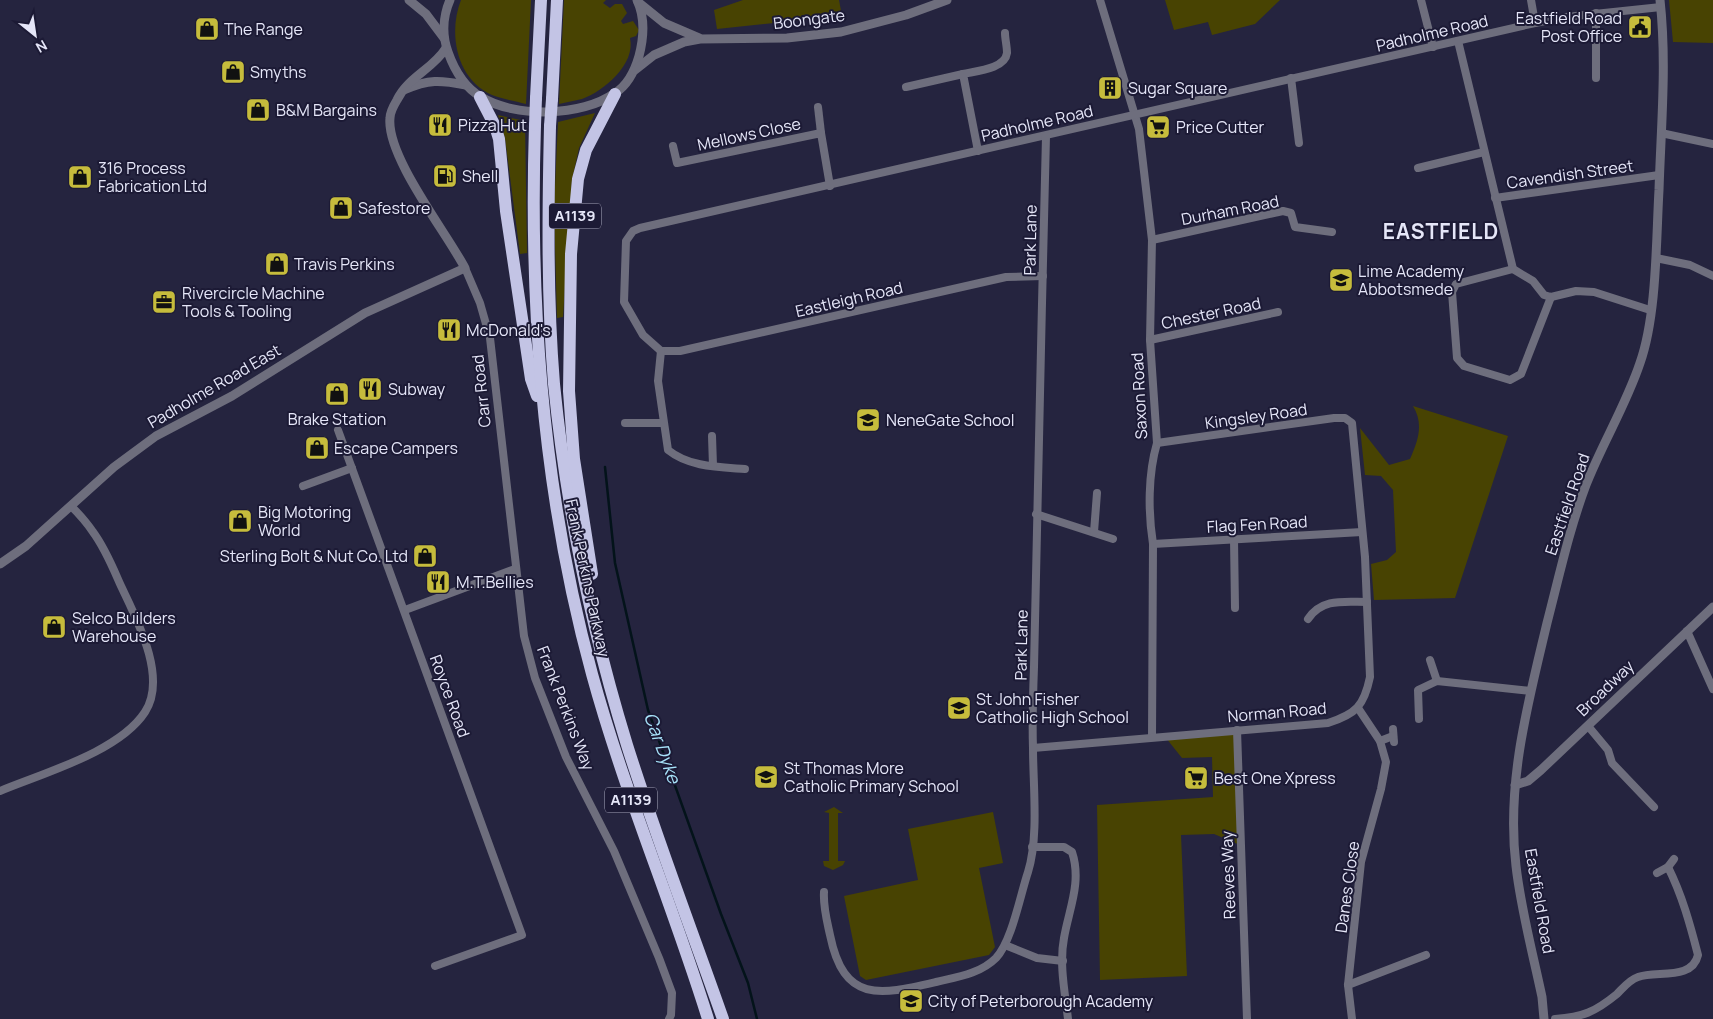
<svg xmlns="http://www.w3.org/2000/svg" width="1713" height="1019" font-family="Manrope,sans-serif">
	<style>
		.green { fill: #484302 }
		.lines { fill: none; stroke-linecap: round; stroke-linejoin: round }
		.stream { stroke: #03131a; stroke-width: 2.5 }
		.minor { stroke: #6e6e7d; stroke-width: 8 }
		.tertiary { stroke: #6e6e7d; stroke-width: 9 }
		.trunk { stroke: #c3c4e5; stroke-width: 12 }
		.trunk-bridge { stroke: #c3c4e5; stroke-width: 12 }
		.labels { text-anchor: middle; stroke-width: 4; stroke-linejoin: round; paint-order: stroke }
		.shield { fill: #1c1a35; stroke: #a9a9be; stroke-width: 1 }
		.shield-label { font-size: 15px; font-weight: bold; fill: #e5e6f8 }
		.poi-label { font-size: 16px; fill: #e5e6f8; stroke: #1c1a35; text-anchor: start }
		.street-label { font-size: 16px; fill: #e5e6f8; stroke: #1c1a35 }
		.water-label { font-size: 18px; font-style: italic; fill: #a7e2f9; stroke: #1c1a35 }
		.district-label { font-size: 21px; font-weight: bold; letter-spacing: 1px; fill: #e5e6f8; stroke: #1c1a35 }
	</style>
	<rect width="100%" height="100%" fill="#25243f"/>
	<g class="green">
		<path d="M461 0H531L526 104C515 101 502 99 492 95 456 79 448 33 461 0Z"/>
		<path d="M564 0H606L603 3 610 8 615 4H622L627 13 621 21 623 24 633 21 639 30 636 36 630 38C636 64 604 91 582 99 575 101 566 102 559 104Z"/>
		<path d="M743 0H839L842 16 717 29 714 10Z"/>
		<path d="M1165 0H1280L1255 24 1212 35 1208 22 1174 30Z"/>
		<path d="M1669 0H1713V43L1673 42Z"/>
		<path d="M595 113 579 148 572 180 563 317 557 318 554 208 558 122Z"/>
		<path d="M498 115 525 121 527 253 520 254 505 138Z"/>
		<path d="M1413 406 1508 436 1455 598 1374 600 1371 564 1387 560 1396 552 1393 490 1381 476 1365 475 1360 428 1389 465 1410 459C1418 441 1424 424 1413 406Z"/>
		<path d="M1235 732 1240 845 1214 834 1181 835 1187 976 1100 980 1097 805 1213 797 1212 757 1182 758 1166 738Z"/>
		<path d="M834 807 843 813H838V861H845L843 865 833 870 824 866 823 861H829V813L824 812Z"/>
		<path d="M993 812 1003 863 979 868 995 947 989 955 866 980 860 976 844 896 918 880 908 829Z"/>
	</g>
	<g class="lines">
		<path class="stream" d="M605 467 615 563 648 710 721 914 748 983 757 1019"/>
		<g class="minor">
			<path d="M1100 0 1139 129 1152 240 1150 340 1157 443C1148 474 1148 512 1153 544L1152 737"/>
			<path d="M1421 0 1433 47"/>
			<path d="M1531 0 1535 23"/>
			<path d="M1458 41 1513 269 1533 281 1544 295 1551 297 1576 291 1594 292 1650 310"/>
			<path d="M1291 78 1299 143"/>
			<path d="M1596 78V13"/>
			<path d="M906 87 963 74"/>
			<path d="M818 107 821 133"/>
			<path d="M1661 133 1713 144"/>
			<path d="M673 146 677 163 821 133 830 186"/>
			<path d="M978 151 963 74C976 71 1005 69 1007 53 1007 46 1005 39 1005 33"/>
			<path d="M1418 168 1484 152"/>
			<path d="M1495 198 1659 175"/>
			<path d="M1152 240 1283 211 1291 213 1295 227 1332 232"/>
			<path d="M1656 258 1690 265 1713 276"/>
			<path d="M465 268 480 303 490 338 524 636 535 678 566 757 614 851 659 958 672 993 671 1015 669 1019"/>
			<path d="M1513 269 1456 284 1452 292 1457 358 1464 366 1510 380 1521 374 1551 297"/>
			<path d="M1150 340 1278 312"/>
			<path d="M661 351 643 335 624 302 626 241 633 231 640 228 1535 23 1566 17 1661 7"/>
			<path d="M661 351H680L1006 277 1043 276"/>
			<path d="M661 351 658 381 668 450C689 467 718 467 745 469"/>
			<path d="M625 423H663"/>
			<path d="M338 430 522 935 435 966"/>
			<path d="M712 436 713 466"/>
			<path d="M303 486 352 468"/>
			<path d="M1036 514 1113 539"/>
			<path d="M1094 532 1097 493"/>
			<path d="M1234 539 1235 608"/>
			<path d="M1153 544 1362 532"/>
			<path d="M405 610 515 569"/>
			<path d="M1308 619C1322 598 1344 602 1367 602"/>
			<path d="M1687 631 1713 689"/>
			<path d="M1430 660 1437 681"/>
			<path d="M1419 719 1418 690 1437 681 1531 691"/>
			<path d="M1588 726 1608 750 1612 763 1654 807"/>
			<path d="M1393 729 1394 742"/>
			<path d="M1237 730 1247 1019"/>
			<path d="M1380 741 1393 736"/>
			<path d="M1033 748 1328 723C1356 714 1364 706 1370 677L1365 557 1352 423 1345 418H1334L1157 443"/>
			<path d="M0 791C43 773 119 752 145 712 168 677 136 618 121 586 113 568 105 548 93 532 87 523 79 514 71 506"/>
			<path d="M1032 847H1064L1072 852C1082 882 1069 909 1064 938 1059 964 1065 993 1068 1019"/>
			<path d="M1668 867 1674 859"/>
			<path d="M824 892C823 907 827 921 830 935 844 1004 880 995 936 982 957 977 980 974 996 958 1012 941 1020 896 1028 872 1039 837 1033 785 1033 748 1032 721 1033 694 1034 667 1037 490 1042 313 1046 136"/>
			<path d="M1005 945 1037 958 1063 961"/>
			<path d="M1348 985 1426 955"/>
			<path d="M1352 1019 1348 985 1361 862 1381 789 1386 762 1380 741 1358 708"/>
			<path d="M1555 1019C1583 1017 1595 1012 1617 994 1623 988 1629 980 1638 977 1656 970 1692 981 1698 955 1690 924 1682 895 1668 867L1657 873"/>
		</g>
		<g class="tertiary">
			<path d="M409 0 426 14 444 38"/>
			<path d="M450 0C443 16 442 35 448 52 454 69 464 87 481 97 515 118 582 117 615 93 628 85 635 70 639 56 644 37 645 17 637 0"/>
			<path d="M638 2 664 23 699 38"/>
			<path d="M635 70 654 55 684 42 700 39 787 38 841 32 906 15 947 0"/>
			<path d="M404 90C429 79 440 80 466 85"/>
			<path d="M0 564 26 546 114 467 156 436 232 396 365 313 465 268C446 232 386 156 390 118 390 112 394 105 397 100 408 77 433 69 446 48"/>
			<path d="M1515 785 1528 781 1541 770 1713 607"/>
			<path d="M1544 1019 1542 997C1533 954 1521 910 1516 866 1506 783 1528 703 1547 623 1559 577 1569 530 1586 485 1602 444 1626 405 1640 363 1657 315 1656 241 1659 190 1661 127 1667 63 1660 0"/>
		</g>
		<g class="trunk">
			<path d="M480 97 495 126 499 139 506 211 531 379 537 396"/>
			<path d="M536 98 541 0"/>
			<path d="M552 99 557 0"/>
			<path d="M535 125C529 310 543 495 592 674 624 791 672 903 708 1019"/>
			<path d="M550 126C548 212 547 298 554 384 566 505 591 628 627 745 656 837 691 928 723 1019"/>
			<path d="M592 574 574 459 569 391 571 254 578 179 586 150 615 94"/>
		</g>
		<g class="trunk-bridge">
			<path d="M535 125 536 98"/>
			<path d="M550 126 552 99"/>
		</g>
	</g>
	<defs>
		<symbol id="civic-square" viewBox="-11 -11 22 22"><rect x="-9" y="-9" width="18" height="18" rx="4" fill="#c6bc3c" stroke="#1c1a35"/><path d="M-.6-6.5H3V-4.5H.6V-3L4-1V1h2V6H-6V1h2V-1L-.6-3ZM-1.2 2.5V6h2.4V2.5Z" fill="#111"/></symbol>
		<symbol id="shop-square" viewBox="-11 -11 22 22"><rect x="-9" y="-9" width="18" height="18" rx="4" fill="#c6bc3c" stroke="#1c1a35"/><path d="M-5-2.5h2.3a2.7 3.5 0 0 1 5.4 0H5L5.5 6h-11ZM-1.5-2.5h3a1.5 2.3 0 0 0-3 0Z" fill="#111"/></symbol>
		<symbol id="building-square" viewBox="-11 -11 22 22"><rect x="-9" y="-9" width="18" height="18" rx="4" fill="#c6bc3c" stroke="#1c1a35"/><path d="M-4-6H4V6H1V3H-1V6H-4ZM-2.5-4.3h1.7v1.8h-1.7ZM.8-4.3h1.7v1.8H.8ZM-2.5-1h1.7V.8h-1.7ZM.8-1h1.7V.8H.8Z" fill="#111"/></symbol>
		<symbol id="restaurant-square" viewBox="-11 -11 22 22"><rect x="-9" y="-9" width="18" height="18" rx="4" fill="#c6bc3c" stroke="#1c1a35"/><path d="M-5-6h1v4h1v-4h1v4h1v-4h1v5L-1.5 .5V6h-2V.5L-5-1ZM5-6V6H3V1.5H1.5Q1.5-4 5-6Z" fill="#111"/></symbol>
		<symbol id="supermarket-square" viewBox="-11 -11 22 22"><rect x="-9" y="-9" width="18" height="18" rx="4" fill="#c6bc3c" stroke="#1c1a35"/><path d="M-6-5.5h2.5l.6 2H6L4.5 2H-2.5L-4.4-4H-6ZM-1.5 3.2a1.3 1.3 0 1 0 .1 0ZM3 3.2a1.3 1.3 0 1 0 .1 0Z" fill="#111"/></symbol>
		<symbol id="fuel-square" viewBox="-11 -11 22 22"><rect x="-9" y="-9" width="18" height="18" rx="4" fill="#c6bc3c" stroke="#1c1a35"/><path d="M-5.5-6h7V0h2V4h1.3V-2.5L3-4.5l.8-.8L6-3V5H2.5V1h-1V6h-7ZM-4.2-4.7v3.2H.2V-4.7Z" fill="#111"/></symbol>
		<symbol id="school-square" viewBox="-11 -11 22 22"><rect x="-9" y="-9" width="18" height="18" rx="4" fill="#c6bc3c" stroke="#1c1a35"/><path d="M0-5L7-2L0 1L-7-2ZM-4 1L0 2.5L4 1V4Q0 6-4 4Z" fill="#111"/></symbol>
		<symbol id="office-square" viewBox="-11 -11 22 22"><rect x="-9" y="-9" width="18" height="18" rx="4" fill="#c6bc3c" stroke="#1c1a35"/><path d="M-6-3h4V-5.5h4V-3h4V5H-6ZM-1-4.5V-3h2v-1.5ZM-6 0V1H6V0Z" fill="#111"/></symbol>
	</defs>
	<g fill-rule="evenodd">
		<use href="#civic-square" x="1626" y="13" width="28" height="28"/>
		<use href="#shop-square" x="193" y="15" width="28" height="28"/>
		<use href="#shop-square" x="219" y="58" width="28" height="28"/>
		<use href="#building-square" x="1096" y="74" width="28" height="28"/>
		<use href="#shop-square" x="244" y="96" width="28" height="28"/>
		<use href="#restaurant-square" x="426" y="111" width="28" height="28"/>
		<use href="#supermarket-square" x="1144" y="113" width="28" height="28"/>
		<use href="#fuel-square" x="431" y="162" width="28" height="28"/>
		<use href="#shop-square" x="66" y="163" width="28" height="28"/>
		<use href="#shop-square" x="327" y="194" width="28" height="28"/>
		<use href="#shop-square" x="263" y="250" width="28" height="28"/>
		<use href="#school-square" x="1327" y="266" width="28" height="28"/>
		<use href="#office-square" x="150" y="288" width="28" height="28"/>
		<use href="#restaurant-square" x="435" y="316" width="28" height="28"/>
		<use href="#restaurant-square" x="356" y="375" width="28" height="28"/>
		<use href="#shop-square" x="323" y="380" width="28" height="28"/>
		<use href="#school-square" x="854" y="406" width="28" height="28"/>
		<use href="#shop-square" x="303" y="434" width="28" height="28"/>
		<use href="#shop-square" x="226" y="507" width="28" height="28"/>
		<use href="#shop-square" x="411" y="542" width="28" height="28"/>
		<use href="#restaurant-square" x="424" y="568" width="28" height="28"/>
		<use href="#shop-square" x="40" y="613" width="28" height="28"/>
		<use href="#school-square" x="945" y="694" width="28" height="28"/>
		<use href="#school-square" x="752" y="763" width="28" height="28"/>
		<use href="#supermarket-square" x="1182" y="764" width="28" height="28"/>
		<use href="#school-square" x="897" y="987" width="28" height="28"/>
	</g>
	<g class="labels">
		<g class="shield">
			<rect x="549" y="203.5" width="52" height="25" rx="4"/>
			<rect x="605" y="787.5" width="52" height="25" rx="4"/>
		</g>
		<g class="shield-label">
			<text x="575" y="221">A1139</text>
			<text x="631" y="805">A1139</text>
		</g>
		<g class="poi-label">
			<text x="1622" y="24" text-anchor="end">Eastfield Road<tspan x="1622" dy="18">Post Office</tspan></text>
			<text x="224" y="35">The Range</text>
			<text x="250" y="78">Smyths</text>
			<text x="1128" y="94">Sugar Square</text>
			<text x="276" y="116">B&amp;M Bargains</text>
			<text x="458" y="131">Pizza Hut</text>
			<text x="1176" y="133">Price Cutter</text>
			<text x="98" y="174">316 Process<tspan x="98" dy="18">Fabrication Ltd</tspan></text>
			<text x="462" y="182">Shell</text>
			<text x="358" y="214">Safestore</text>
			<text x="294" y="270">Travis Perkins</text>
			<text x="1358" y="277">Lime Academy<tspan x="1358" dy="18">Abbotsmede</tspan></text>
			<text x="182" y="299">Rivercircle Machine<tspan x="182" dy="18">Tools &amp; Tooling</tspan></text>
			<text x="466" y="336">McDonald's</text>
			<text x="388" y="395">Subway</text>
			<text x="337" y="425" text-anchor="middle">Brake Station</text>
			<text x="886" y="426">NeneGate School</text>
			<text x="334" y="454">Escape Campers</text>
			<text x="258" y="518">Big Motoring<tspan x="258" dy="18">World</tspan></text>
			<text x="408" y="562" text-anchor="end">Sterling Bolt &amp; Nut Co. Ltd</text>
			<text x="456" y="588">M.T.Bellies</text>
			<text x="72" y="624">Selco Builders<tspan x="72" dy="18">Warehouse</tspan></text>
			<text x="976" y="705">St John Fisher<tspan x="976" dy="18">Catholic High School</tspan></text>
			<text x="784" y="774">St Thomas More<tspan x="784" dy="18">Catholic Primary School</tspan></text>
			<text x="1214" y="784">Best One Xpress</text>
			<text x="928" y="1007">City of Peterborough Academy</text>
		</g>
		<g class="street-label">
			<text transform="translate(809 19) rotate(-7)" y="6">Boongate</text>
			<text transform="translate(1432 33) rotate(-13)" y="6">Padholme Road</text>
			<text transform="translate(1037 123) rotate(-13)" y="6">Padholme Road</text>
			<text transform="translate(749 134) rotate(-12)" y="6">Mellows Close</text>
			<text transform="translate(1570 174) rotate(-8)" y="6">Cavendish Street</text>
			<text transform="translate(1230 210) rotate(-11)" y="6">Durham Road</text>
			<text transform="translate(1030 240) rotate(-89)" y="6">Park Lane</text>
			<text transform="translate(849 299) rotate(-13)" y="6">Eastleigh Road</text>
			<text transform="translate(1211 313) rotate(-12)" y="6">Chester Road</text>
			<text transform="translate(214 386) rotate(-30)" y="6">Padholme Road East</text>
			<text transform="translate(481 391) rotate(-96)" y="6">Carr Road</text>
			<text transform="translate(1139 396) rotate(-93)" y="6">Saxon Road</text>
			<text transform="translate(1256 416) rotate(-8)" y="6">Kingsley Road</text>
			<text transform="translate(1567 504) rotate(-71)" y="6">Eastfield Road</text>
			<text transform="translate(1257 524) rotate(-3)" y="6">Flag Fen Road</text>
			<text transform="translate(588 578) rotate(78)" y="6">Frank Perkins Parkway</text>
			<text transform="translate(1021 645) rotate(-89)" y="6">Park Lane</text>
			<text transform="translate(1605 688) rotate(-44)" y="6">Broadway</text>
			<text transform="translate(450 696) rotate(70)" y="6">Royce Road</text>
			<text transform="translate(566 708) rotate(69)" y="6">Frank Perkins Way</text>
			<text transform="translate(1277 712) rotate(-5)" y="6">Norman Road</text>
			<text transform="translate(1228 875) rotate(-92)" y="6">Reeves Way</text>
			<text transform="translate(1347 887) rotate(-82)" y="6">Danes Close</text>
			<text transform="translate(1540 901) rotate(80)" y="6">Eastfield Road</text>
		</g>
		<g class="water-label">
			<text transform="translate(662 748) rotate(70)" y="6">Car Dyke</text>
		</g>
		<g class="district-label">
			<text x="1441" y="239">EASTFIELD</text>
		</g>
	</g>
	<g transform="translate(35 35) rotate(150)" stroke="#1c1a35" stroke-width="4" paint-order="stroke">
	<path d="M0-4L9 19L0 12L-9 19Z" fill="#e5e6f8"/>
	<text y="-8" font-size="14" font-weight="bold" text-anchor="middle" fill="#e5e6f8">N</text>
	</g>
</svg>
